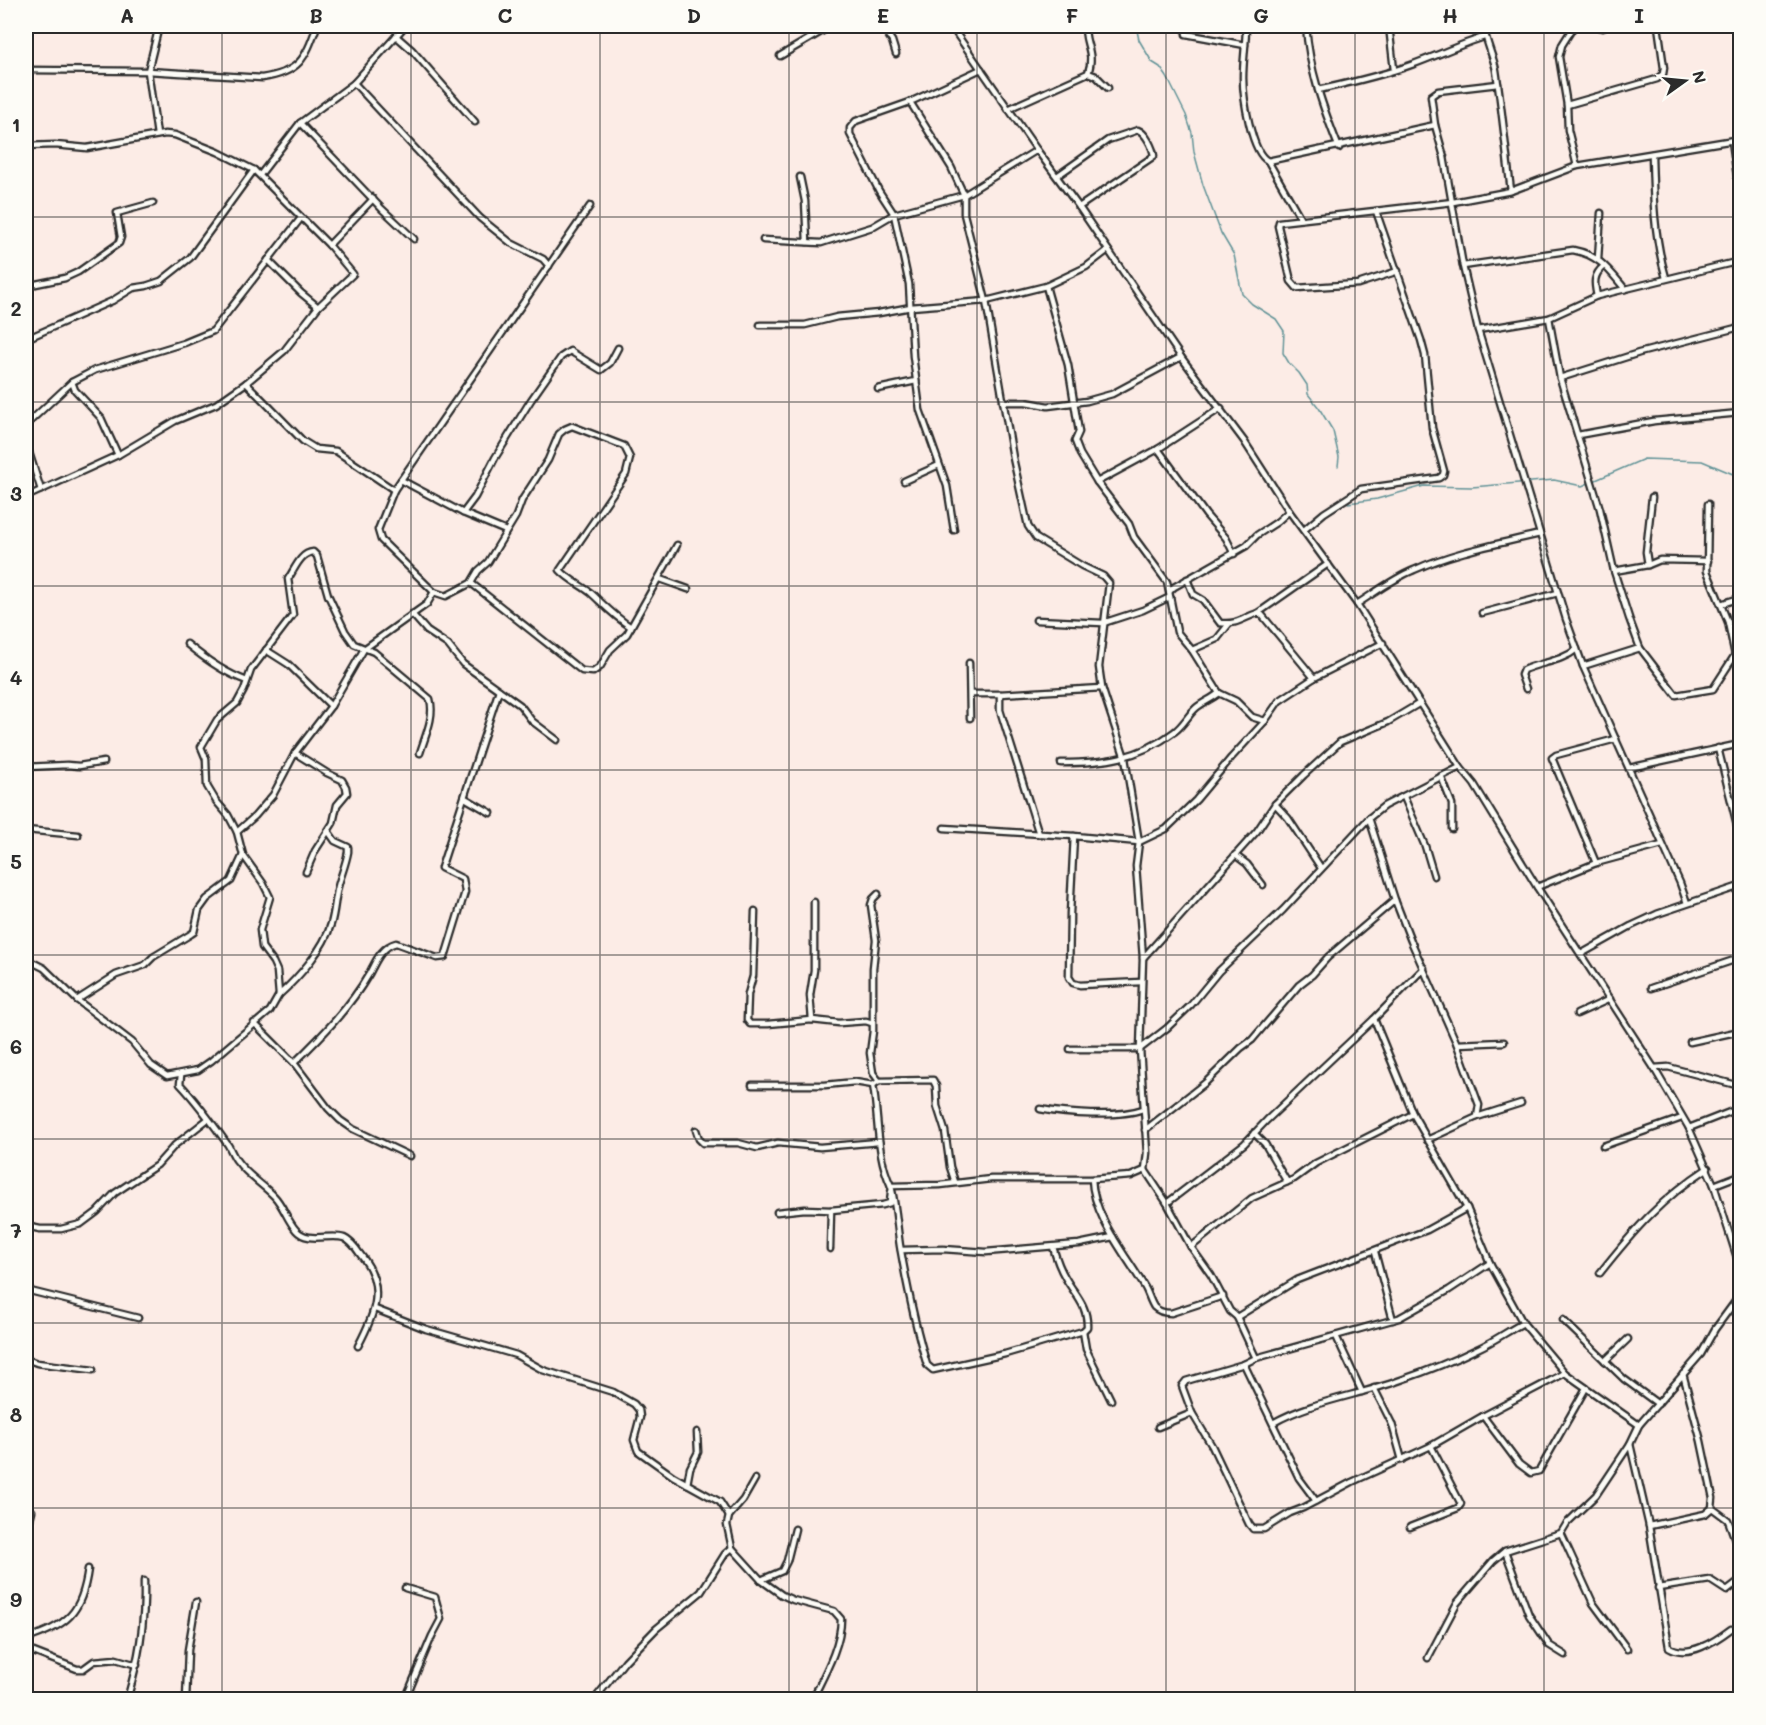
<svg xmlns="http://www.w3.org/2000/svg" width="1766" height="1725" font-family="Mali,sans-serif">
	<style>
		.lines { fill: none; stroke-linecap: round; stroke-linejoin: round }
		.stream { stroke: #629397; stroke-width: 1.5 }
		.minor-casing { stroke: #2b2b2b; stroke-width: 9 }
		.minor { stroke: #fdfcf7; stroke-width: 4.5 }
		.grid { fill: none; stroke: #2b2b2b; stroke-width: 1.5; stroke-opacity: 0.55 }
		.neatline { fill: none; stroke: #2b2b2b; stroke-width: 2 }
		.grid-label { font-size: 20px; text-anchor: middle; font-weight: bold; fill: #2b2b2b }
	</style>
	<rect width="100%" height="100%" fill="#fcece6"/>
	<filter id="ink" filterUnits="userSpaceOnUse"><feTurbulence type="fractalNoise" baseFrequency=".0167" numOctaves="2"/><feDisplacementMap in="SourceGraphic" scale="12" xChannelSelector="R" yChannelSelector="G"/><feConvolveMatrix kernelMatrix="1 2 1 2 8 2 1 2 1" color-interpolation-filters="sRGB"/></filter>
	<g filter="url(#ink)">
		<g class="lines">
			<g class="stream">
				<path d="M1136 26 1139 40 1152 62 1160 67 1167 77 1186 115 1192 133 1194 152 1203 185 1221 233 1234 255 1242 294 1252 304 1276 319 1284 331 1283 353 1289 363 1299 373 1307 385 1308 394 1319 408 1333 431 1339 457 1338 466"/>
				<path d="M1348 503 1377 499 1424 486 1472 487 1554 480 1582 486 1644 459 1702 461 1740 477"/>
			</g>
			<defs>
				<g id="minor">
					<path d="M882 26 892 41 896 54"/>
					<path d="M951 26 1037 150 1079 207 1181 357 1244 441 1289 511 1357 604 1460 767 1474 784 1537 887 1654 1068 1689 1128 1714 1185 1740 1267"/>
					<path d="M1086 26C1082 41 1096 52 1088 73"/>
					<path d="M1186 26V34L1245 45"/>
					<path d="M1246 26C1246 43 1243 60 1243 78 1243 96 1251 153 1268 161L1301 219"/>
					<path d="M1306 26C1309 69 1323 108 1339 148"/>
					<path d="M1389 26 1394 70"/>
					<path d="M1484 26C1485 41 1493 55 1496 70 1502 110 1506 151 1511 191"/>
					<path d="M1574 26 1562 45 1559 57 1567 105 1568 130 1577 166"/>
					<path d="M1595 26 1603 28 1607 26"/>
					<path d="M396 36 412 50 475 122"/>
					<path d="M780 56 831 26"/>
					<path d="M26 70 148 71 262 78C300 72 305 59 317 26"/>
					<path d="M354 83 480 218 511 243 543 259 549 266"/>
					<path d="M1498 84 1438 91 1431 96 1435 125 1444 157 1463 266 1478 330 1566 619 1583 666 1680 883 1687 903"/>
					<path d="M1318 90C1349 83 1381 76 1411 65 1436 56 1459 45 1484 37"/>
					<path d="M910 102 951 167 964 195V214L986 301 1013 458 1028 526 1036 538 1082 566 1103 576 1109 583 1099 667 1102 688 1125 758 1139 842 1136 866 1143 958 1140 1049 1147 1153 1145 1170 1167 1203 1191 1247 1211 1275 1230 1311 1237 1317 1256 1358"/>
					<path d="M1567 105 1657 79 1663 74 1664 68 1658 26"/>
					<path d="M1008 109 1088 73 1096 76 1108 88"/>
					<path d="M300 123 382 209 414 239"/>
					<path d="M157 135 148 71 159 26"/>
					<path d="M1732 141 1740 197"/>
					<path d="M26 146 55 145 87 148 165 134 175 135 218 152 254 170 329 245 353 274 318 307 284 351 246 383 216 404 175 421 118 455 26 497"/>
					<path d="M1652 154C1653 196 1654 237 1666 278"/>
					<path d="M1268 161 1435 125"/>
					<path d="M26 173C28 210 27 248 27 286"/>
					<path d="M260 175 300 123 354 83 405 26"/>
					<path d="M1057 176 1108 140 1138 130C1146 133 1153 148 1154 156L1079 207"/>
					<path d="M800 177 805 201 807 242"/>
					<path d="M590 206 394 490 378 530 381 540 434 592 446 596 471 583 478 571 488 562 516 516 522 500 548 460 559 434 565 429 572 426 624 446 630 458 626 474 560 570C569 580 581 585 591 593 604 605 615 617 631 627"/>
					<path d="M763 240 821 243 872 227 894 214 964 195 1037 150"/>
					<path d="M329 245 373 199"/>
					<path d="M1598 259 1601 213"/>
					<path d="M268 260 301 293 318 307"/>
					<path d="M1463 266 1573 250C1599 255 1609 270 1625 289"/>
					<path d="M1398 271 1358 284 1297 288 1291 281 1278 226 1279 222 1453 202 1511 191 1577 166 1740 139"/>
					<path d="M26 286 65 278 78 272 119 243 121 237 117 213 153 203"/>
					<path d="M1046 286 1068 365 1079 432 1075 441 1080 454 1097 482 1129 524 1134 537 1167 582 1177 632 1192 650 1219 693 1236 701 1252 717 1265 721"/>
					<path d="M1597 296C1594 283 1593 275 1604 266"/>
					<path d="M1549 318 1560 378 1600 509 1614 571 1629 618 1640 648 1676 695 1713 689 1735 655 1728 622 1707 571 1708 504"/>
					<path d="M760 325H805L837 317 879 313 911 307 986 301 1046 286 1086 267 1108 250"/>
					<path d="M1478 330 1549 318 1597 296 1740 261"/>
					<path d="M26 339 112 301 133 288 146 286 161 281 190 258 254 170"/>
					<path d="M1560 378 1639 353 1740 327"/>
					<path d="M72 382 75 390 101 418 118 455"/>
					<path d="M246 383 303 441 316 449 336 451 394 490"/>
					<path d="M878 389 916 381"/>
					<path d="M1003 402H1026L1048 406 1087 401 1112 394 1181 357"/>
					<path d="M26 425 72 382 95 370 184 343 213 331 301 218"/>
					<path d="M1578 435 1654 421 1740 413"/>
					<path d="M26 443 41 490"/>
					<path d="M1158 449 1206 515 1226 538 1234 554"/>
					<path d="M401 480 463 513 506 531"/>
					<path d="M904 481 939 465"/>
					<path d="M1097 482 1158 449 1221 408"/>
					<path d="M463 513 475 497 495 458 531 400 561 357 570 351 601 370 610 363 618 348"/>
					<path d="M954 530 947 486 920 410 913 356 909 284 894 214 879 191 850 134V128L856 121 910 102 981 69"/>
					<path d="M1304 530 1324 513 1361 489 1439 478 1443 475 1444 471 1432 428 1425 355 1421 340 1376 211"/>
					<path d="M1648 565 1646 552 1652 497"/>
					<path d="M1614 571 1648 565 1660 560 1708 561"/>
					<path d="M660 579 688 589"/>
					<path d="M1187 579 1193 594 1203 600 1220 623C1238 625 1242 618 1258 613L1262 615 1314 678"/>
					<path d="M471 583 582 671 593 672 600 667 610 650 627 634 677 545"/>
					<path d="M1170 591 1174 587 1246 546 1257 535 1277 522 1289 511"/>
					<path d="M1357 604C1376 592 1394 578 1414 570 1453 552 1498 544 1540 534"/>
					<path d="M1721 604 1740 598"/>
					<path d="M1258 613 1328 564"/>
					<path d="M1482 613 1558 593"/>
					<path d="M412 614 427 631 448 645 463 664 520 705 532 721 557 740"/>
					<path d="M1036 620 1103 623 1143 610 1170 597"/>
					<path d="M187 644C205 659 225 673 247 681"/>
					<path d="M266 650 288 664 331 706"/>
					<path d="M1192 650 1217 639 1229 624"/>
					<path d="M969 663 970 718"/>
					<path d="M1583 666 1640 648"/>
					<path d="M1526 689 1521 675 1523 670C1541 662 1561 662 1577 649"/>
					<path d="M971 694H1000L1102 688"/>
					<path d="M1000 694V710L1039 834"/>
					<path d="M1718 748 1740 837"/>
					<path d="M295 753 327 773 342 780 346 787 347 793 337 805 333 823 315 851 306 872"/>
					<path d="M1061 763C1104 763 1138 759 1174 732 1183 726 1188 715 1196 708 1203 702 1212 699 1219 693"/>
					<path d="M26 767 67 765 79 766 104 762"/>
					<path d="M1629 768 1740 744"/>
					<path d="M1441 776 1452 804V829"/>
					<path d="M1404 797 1425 846 1434 876"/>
					<path d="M465 798 491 813"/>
					<path d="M1275 804 1288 818 1321 868"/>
					<path d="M1369 818 1395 900 1411 941 1456 1042 1479 1105 1477 1117 1427 1140"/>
					<path d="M944 828 1074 836 1139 842 1166 829 1196 800 1231 758 1265 721 1279 701 1314 678 1383 643"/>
					<path d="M26 830 78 835"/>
					<path d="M237 832 255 816 273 795 295 753 331 706 364 649 427 604 434 592"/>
					<path d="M1074 836 1070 913 1069 977 1073 983 1080 985 1141 982"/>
					<path d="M1235 855 1247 864 1263 885"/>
					<path d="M1596 863 1552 758 1556 755 1616 739"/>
					<path d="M1537 887 1596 863 1662 845"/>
					<path d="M755 911 753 976 748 994 747 1020 750 1024H768L812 1020 839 1023 866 1021 872 1023"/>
					<path d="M1581 954 1631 926 1657 914 1740 886"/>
					<path d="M1143 958 1257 831 1275 804 1304 775 1340 742 1388 722 1420 703"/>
					<path d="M26 959 44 968 77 1000 132 1042 151 1065 167 1076 198 1070 211 1061 270 1011 279 995 277 971 273 962 262 947 260 930 270 897 263 883 243 855 237 832 228 815 216 801 207 786 206 759 201 747 217 720 237 703 244 690 251 670 293 615 288 579C295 569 300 553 313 552L317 556 328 595 345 631 354 644 374 652 430 699C435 717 425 736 420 753"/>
					<path d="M1651 988 1740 958"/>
					<path d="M279 995C298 978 324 949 331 924 335 911 335 896 339 883 342 873 346 863 348 852V847L335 841 328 831"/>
					<path d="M77 1000 116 975 145 965 153 957 191 934 194 932 199 910 207 899 231 881 243 855"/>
					<path d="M1577 1014 1610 999"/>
					<path d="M1374 1019 1413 1114 1467 1208 1490 1263 1523 1323 1565 1373 1639 1425"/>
					<path d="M812 1020 810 995 814 970V902"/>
					<path d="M254 1023 294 1063 328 1108 340 1120 353 1129 410 1156"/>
					<path d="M1690 1042 1740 1031"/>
					<path d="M1457 1044 1504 1042"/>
					<path d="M1070 1049H1140L1167 1028 1191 1005 1219 971 1283 910 1369 818 1384 806 1460 767"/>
					<path d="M294 1063C322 1036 350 1007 369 974 376 961 381 947 396 943L437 958 445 957 465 892 463 879 441 868 499 690"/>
					<path d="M1654 1068 1668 1067 1740 1086"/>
					<path d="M181 1075 180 1084C198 1103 213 1124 228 1145 231 1150 233 1156 237 1161 247 1175 262 1184 274 1196 283 1205 287 1220 296 1230 308 1244 330 1233 344 1238 351 1241 356 1248 360 1254 387 1286 375 1314 358 1346"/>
					<path d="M879 1081 933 1080 936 1086 937 1106 945 1131 950 1167 955 1182"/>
					<path d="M752 1085H825L855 1082 873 1085C879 1118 876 1155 891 1186L940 1185 991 1179H1092L1131 1176 1145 1170"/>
					<path d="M873 1085 879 1081 873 1073 870 1053 873 1031V968L876 940 871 905 873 899 878 894"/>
					<path d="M1040 1109C1066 1114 1118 1118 1143 1109"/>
					<path d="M1477 1117 1521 1103"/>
					<path d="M1689 1128 1740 1108"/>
					<path d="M696 1130 699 1139 703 1143H738L757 1148 778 1143 820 1147 879 1142"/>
					<path d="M1145 1130 1205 1083 1241 1048 1252 1040 1299 985 1312 975 1328 957 1395 900"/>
					<path d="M1254 1133 1265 1144 1287 1182"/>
					<path d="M1603 1146 1682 1118"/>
					<path d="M1092 1179C1093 1216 1126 1255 1144 1286 1148 1292 1150 1301 1154 1307 1159 1312 1164 1313 1171 1313L1223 1296"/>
					<path d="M1714 1185 1740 1175"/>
					<path d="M891 1186C896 1206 897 1226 900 1246 907 1286 915 1326 927 1365L933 1370 1005 1354 1083 1331"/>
					<path d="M1167 1203 1244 1144 1267 1120 1374 1019 1424 968"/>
					<path d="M777 1212 805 1209 831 1210 883 1205 890 1203 891 1192"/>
					<path d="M26 1226 40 1229H61L81 1224 97 1212 115 1193 157 1165 175 1145 208 1119"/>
					<path d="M1053 1247C1056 1258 1060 1269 1066 1279 1076 1296 1088 1306 1087 1327L1083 1331 1086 1349 1111 1400"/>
					<path d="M1191 1247 1252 1198 1294 1179 1316 1163 1413 1114"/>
					<path d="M830 1249 831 1210"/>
					<path d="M901 1250 943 1249 986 1252 1079 1244 1113 1237"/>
					<path d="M1375 1252 1393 1320"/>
					<path d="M1490 1263 1449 1290 1399 1318 1256 1358 1244 1364 1186 1381 1182 1386 1192 1413 1212 1446 1249 1524 1253 1529H1264L1290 1513 1303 1508 1352 1482 1431 1446 1483 1416 1565 1373"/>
					<path d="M1600 1273C1634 1230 1662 1198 1708 1168"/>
					<path d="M26 1290 138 1318"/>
					<path d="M375 1309 426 1329 516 1355 543 1370 613 1392 634 1404 639 1410 640 1417 634 1440 638 1451 673 1476 720 1502 729 1516"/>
					<path d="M1237 1317 1297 1280 1427 1230 1467 1208"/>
					<path d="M1563 1320 1624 1379 1658 1404"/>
					<path d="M1336 1336 1362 1392"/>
					<path d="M26 1359 37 1363 93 1370"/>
					<path d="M1605 1361 1628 1339"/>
					<path d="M1244 1364 1299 1478 1316 1501"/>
					<path d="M1683 1374 1701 1441 1713 1498 1712 1508 1728 1520 1736 1542"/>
					<path d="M1374 1388 1392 1424 1402 1460"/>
					<path d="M1483 1416 1519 1464 1531 1473 1539 1471 1586 1388"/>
					<path d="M1273 1423C1312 1401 1356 1396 1398 1381 1425 1372 1453 1361 1479 1348 1494 1341 1508 1331 1523 1323"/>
					<path d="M1158 1427 1192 1413"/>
					<path d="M1630 1444 1649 1526 1669 1647C1689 1659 1715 1641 1731 1629"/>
					<path d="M755 1479 743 1500 729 1516 727 1525 732 1548 761 1580 782 1595 793 1600 834 1611 841 1619C841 1646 824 1675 812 1700"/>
					<path d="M687 1484 690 1468 698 1452 697 1432"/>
					<path d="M1649 1526 1705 1514 1712 1508"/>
					<path d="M1410 1527 1458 1508 1461 1504 1431 1446"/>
					<path d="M1561 1533 1593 1603 1627 1649"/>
					<path d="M26 1535 32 1511"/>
					<path d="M1505 1551 1529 1615 1549 1645 1565 1655"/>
					<path d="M761 1580 782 1571 787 1561 795 1529"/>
					<path d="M405 1588 435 1597 441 1619 432 1636 405 1700"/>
					<path d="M1658 1588 1710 1580 1727 1591 1740 1581"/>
					<path d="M26 1639C67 1625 82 1614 88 1569"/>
					<path d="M26 1649 77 1669H83L94 1661 116 1659 137 1665"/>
					<path d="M1428 1658 1457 1603 1493 1561 1505 1551 1561 1533 1567 1523 1596 1495 1630 1444 1639 1425 1701 1354 1715 1329 1740 1295"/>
					<path d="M127 1700C139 1658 145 1625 144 1581"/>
					<path d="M186 1700 188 1650 196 1602"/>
					<path d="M594 1700 625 1661 656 1629 701 1592 725 1554 732 1548"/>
				</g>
			</defs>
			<use href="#minor" class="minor-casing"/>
			<use href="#minor" class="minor"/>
		</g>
	</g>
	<path class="grid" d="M222 26V1700M411 26V1700M600 26V1700M789 26V1700M977 26V1700M1166 26V1700M1355 26V1700M1544 26V1700M26 217H1740M26 402H1740M26 586H1740M26 770H1740M26 955H1740M26 1139H1740M26 1323H1740M26 1508H1740"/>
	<rect width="1766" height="1725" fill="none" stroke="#fdfcf7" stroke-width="66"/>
	<g transform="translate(1685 81) rotate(75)" stroke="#fdfcf7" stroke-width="4.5" paint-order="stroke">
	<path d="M0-4.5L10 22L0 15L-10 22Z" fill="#2b2b2b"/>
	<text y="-9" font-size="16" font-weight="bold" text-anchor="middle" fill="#2b2b2b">N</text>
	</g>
	<rect x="33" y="33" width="1700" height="1659" class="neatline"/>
	<g class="grid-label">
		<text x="127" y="23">A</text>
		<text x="316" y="23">B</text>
		<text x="505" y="23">C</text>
		<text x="694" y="23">D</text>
		<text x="883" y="23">E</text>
		<text x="1072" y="23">F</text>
		<text x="1261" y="23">G</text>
		<text x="1450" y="23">H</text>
		<text x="1639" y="23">I</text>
		<text x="16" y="132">1</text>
		<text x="16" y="316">2</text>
		<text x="16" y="501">3</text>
		<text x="16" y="685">4</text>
		<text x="16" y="869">5</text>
		<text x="16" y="1054">6</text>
		<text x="16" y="1238">7</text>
		<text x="16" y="1422">8</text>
		<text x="16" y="1607">9</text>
	</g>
</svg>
